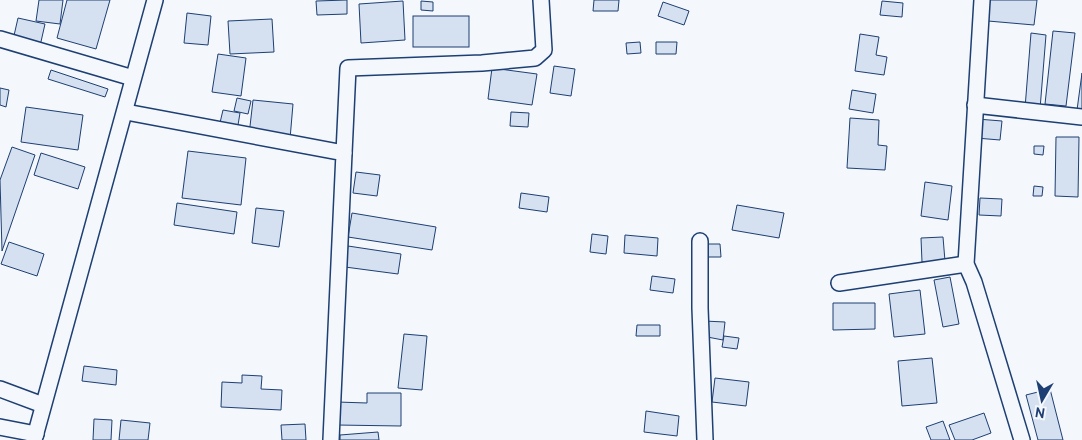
<svg xmlns="http://www.w3.org/2000/svg" width="1082" height="440" font-family="Overpass,sans-serif">
	<style>
		.building { fill: #d5e0f0; stroke: #1d3f73 }
		.lines { fill: none; stroke-linecap: round; stroke-linejoin: round }
		.minor-casing { stroke: #1d3f73; stroke-width: 18 }
		.minor { stroke: #f4f7fb; stroke-width: 15 }
	</style>
	<rect width="100%" height="100%" fill="#f4f7fb"/>
	<g class="building">
		<path d="M39 0H63L60 24 36 21Z"/>
		<path d="M67 0H110L96 49 57 38Z"/>
		<path d="M347 0V14L317 15 316 1Z"/>
		<path d="M594 0H619L618 11H593Z"/>
		<path d="M990 0H1037L1034 25 988 21Z"/>
		<path d="M403 1 405 40 361 43 359 4Z"/>
		<path d="M421 1 433 2V11L421 10Z"/>
		<path d="M882 1 903 3 902 17 880 15Z"/>
		<path d="M663 2 689 11 684 25 658 16Z"/>
		<path d="M187 13 211 16 208 45 184 43Z"/>
		<rect x="413" y="16" width="56" height="31"/>
		<path d="M18 18 45 24 40 46 13 40Z"/>
		<path d="M272 19 274 52 230 54 228 21Z"/>
		<path d="M1053 31 1075 33 1066 106 1045 104Z"/>
		<path d="M1031 33 1046 35 1040 109 1025 108Z"/>
		<path d="M860 34 879 37 876 55 887 57 884 75 855 71Z"/>
		<path d="M640 42 641 53 627 54 626 43Z"/>
		<path d="M656 42H677L676 54H656Z"/>
		<path d="M218 54 246 58 241 96 212 92Z"/>
		<path d="M554 66 575 69 571 96 550 93Z"/>
		<path d="M492 68 537 74 532 105 488 99Z"/>
		<path d="M51 70 108 89 105 97 48 79Z"/>
		<path d="M1082 73V111L1077 110Z"/>
		<path d="M0 88 9 90 6 107 0 105Z"/>
		<path d="M852 90 876 94 873 113 849 109Z"/>
		<path d="M237 98 251 101 248 114 234 111Z"/>
		<path d="M253 100 293 104 290 139 249 135Z"/>
		<path d="M26 107 83 115 78 150 21 142Z"/>
		<path d="M223 110 240 113 237 131 219 127Z"/>
		<path d="M511 112 529 113 528 127 510 126Z"/>
		<path d="M850 118 879 120 878 145 887 146 885 170 847 168Z"/>
		<path d="M977 119 1002 121 1000 140 976 138Z"/>
		<path d="M1056 137H1079L1078 197 1055 196Z"/>
		<path d="M1034 146H1044L1043 155 1034 154Z"/>
		<path d="M12 147 35 155 2 251 0 180Z"/>
		<path d="M188 151 246 158 241 205 182 198Z"/>
		<path d="M41 153 85 167 78 189 34 175Z"/>
		<path d="M356 172 380 175 377 196 353 193Z"/>
		<path d="M925 182 952 186 948 220 921 216Z"/>
		<path d="M1034 186 1043 187 1042 196H1033Z"/>
		<path d="M521 193 549 197 547 212 519 208Z"/>
		<path d="M980 198 1002 199 1001 216 979 215Z"/>
		<path d="M177 203 237 212 234 234 174 225Z"/>
		<path d="M737 205 784 213 779 238 732 230Z"/>
		<path d="M256 208 284 211 279 247 252 243Z"/>
		<path d="M352 213 436 227 432 250 348 237Z"/>
		<path d="M592 234 608 236 606 254 590 252Z"/>
		<path d="M625 235 658 238 657 256 624 253Z"/>
		<path d="M943 237 945 261 922 262 921 238Z"/>
		<path d="M9 242 44 254 37 276 1 264Z"/>
		<path d="M704 244H720L721 257H704Z"/>
		<path d="M348 246 401 254 398 274 345 267Z"/>
		<path d="M652 276 675 279 673 293 650 290Z"/>
		<path d="M950 277 959 324 943 327 934 280Z"/>
		<path d="M920 290 925 334 894 337 889 294Z"/>
		<path d="M833 303H875V329L833 330Z"/>
		<path d="M704 321 725 322 723 340 702 336Z"/>
		<path d="M637 325H660V336H636Z"/>
		<path d="M404 334 427 336 422 390 398 388Z"/>
		<path d="M724 336 739 338 737 349 722 347Z"/>
		<path d="M932 358 937 403 902 406 898 361Z"/>
		<path d="M84 366 117 370 116 385 82 381Z"/>
		<path d="M242 375 262 376 261 389 282 390 281 410 221 407 222 382 242 383Z"/>
		<path d="M715 378 749 382 746 406 712 402Z"/>
		<path d="M1050 389 1063 440H1038L1026 395Z"/>
		<path d="M367 393H401V426L337 425V402L367 403Z"/>
		<path d="M646 411 679 416 677 436 644 432Z"/>
		<path d="M984 413 991 433 972 440H955L949 425Z"/>
		<path d="M94 419 112 420 111 440H93Z"/>
		<path d="M121 420 150 423 148 440H119Z"/>
		<path d="M943 421 950 440H931L926 427Z"/>
		<path d="M305 424 306 440H282L281 425Z"/>
		<path d="M378 432 379 440H340V435Z"/>
	</g>
	<g class="lines">
		<defs>
			<g id="minor">
				<path d="M982 0 966 264 974 282 1022 440"/>
				<path d="M0 39 133 78"/>
				<path d="M975 105 1082 117"/>
				<path d="M126 112 344 153 331 440"/>
				<path d="M344 153 348 68 482 63 535 58 544 50 541 0"/>
				<path d="M700 241V308L705 440"/>
				<path d="M839 283 966 264"/>
				<path d="M0 389 43 405"/>
				<path d="M0 427 36 434"/>
				<path d="M34 440 155 0"/>
			</g>
		</defs>
		<use href="#minor" class="minor-casing"/>
		<use href="#minor" class="minor"/>
	</g>
	<g transform="translate(1042 400) rotate(189)" stroke="#f4f7fb" stroke-width="4" paint-order="stroke">
	<path d="M0-4L9 19L0 12L-9 19Z" fill="#1d3f73"/>
	<text y="-8" font-size="14" font-weight="bold" text-anchor="middle" fill="#1d3f73">N</text>
	</g>
</svg>
